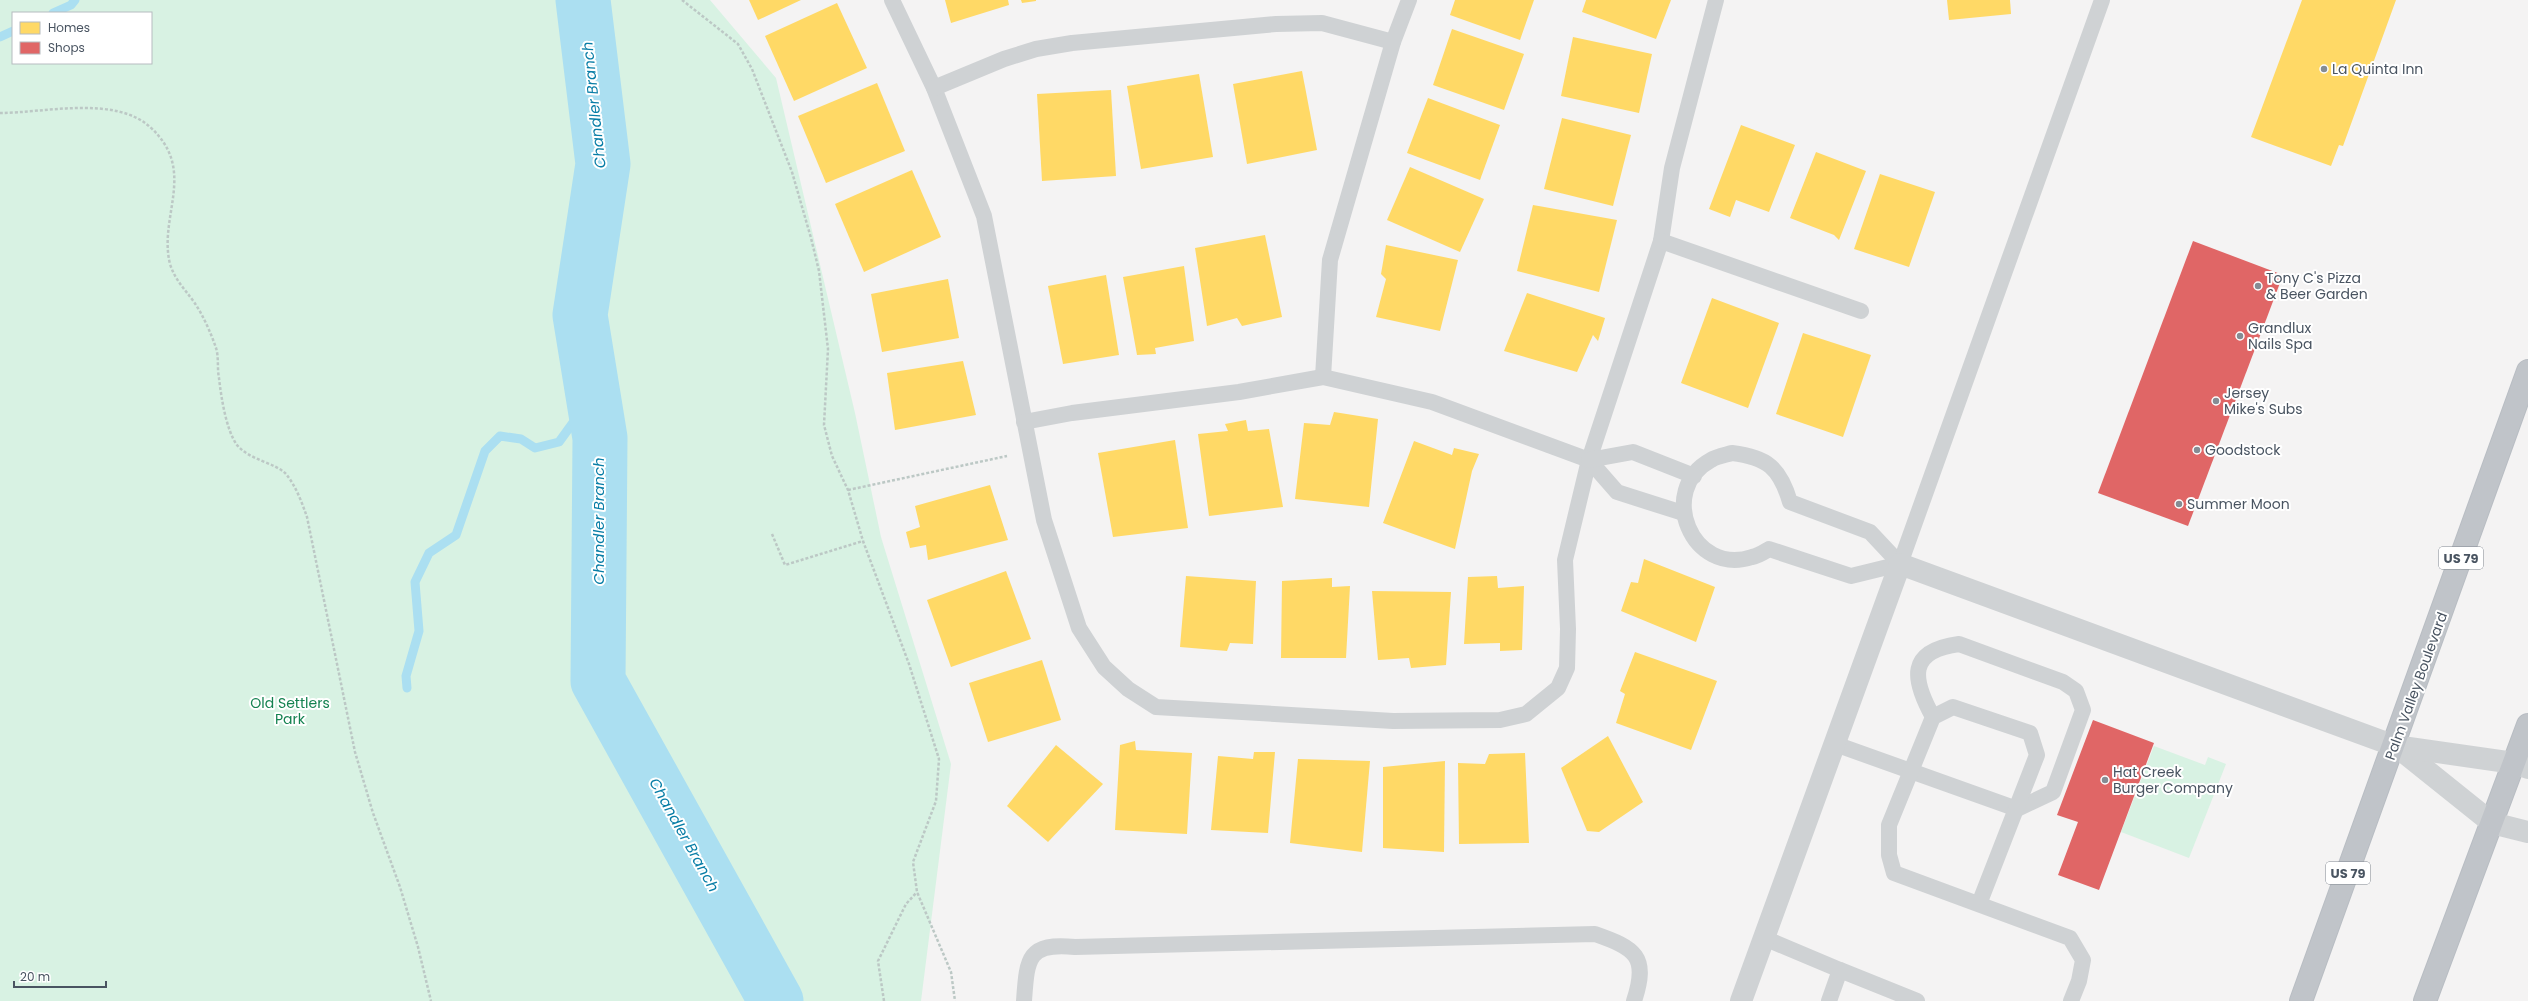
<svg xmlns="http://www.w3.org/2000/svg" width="2528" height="1001" font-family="Poppins,sans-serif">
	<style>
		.green { fill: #d8f2e3; fill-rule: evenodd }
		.homes { fill: #ffd966 }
		.shops { fill: #e06666 }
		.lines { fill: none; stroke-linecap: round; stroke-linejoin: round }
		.stream { stroke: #abdff1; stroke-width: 9 }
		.river { stroke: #abdff1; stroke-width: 55 }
		.highway-casing { stroke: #b8bdc3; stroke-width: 24 }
		.path { stroke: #bcc8c5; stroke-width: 2.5; stroke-dasharray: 3 2; stroke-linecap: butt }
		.lane { stroke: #cfd2d4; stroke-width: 16 }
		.street { stroke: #cfd2d4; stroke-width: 22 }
		.highway { stroke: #c0c4c9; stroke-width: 22 }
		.poi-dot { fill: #858c94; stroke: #fff; stroke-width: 1.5 }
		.labels { text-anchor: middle; stroke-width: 4; stroke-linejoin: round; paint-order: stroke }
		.shield { fill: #fff; stroke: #808790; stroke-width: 1 }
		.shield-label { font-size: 13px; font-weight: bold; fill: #495461 }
		.poi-label { font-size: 14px; fill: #495461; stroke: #fff; text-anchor: start }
		.street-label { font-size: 14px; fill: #495461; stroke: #fff }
		.park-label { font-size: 14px; fill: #148250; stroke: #fff }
		.water-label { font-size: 15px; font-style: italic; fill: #077da6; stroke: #fff }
	</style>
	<rect width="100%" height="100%" fill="#f4f3f3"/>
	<g class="green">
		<path d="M0 0H710L776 78 855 413 881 537 951 764 921 1001H0ZM13 13H151V63H13Z"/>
		<path d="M2154 746 2205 765 2208 757 2226 764 2189 858 2121 832Z"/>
	</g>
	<g class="homes">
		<path d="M749 0H801L758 20Z"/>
		<path d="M945 0H1008L1009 5 951 23Z"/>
		<path d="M1021 0H1036V1L1022 3Z"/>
		<path d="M1455 0H1534L1520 40 1450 15Z"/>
		<path d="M1586 0H1671L1656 39 1582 12Z"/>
		<path d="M1947 0H2010L2011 14 1949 20Z"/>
		<path d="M2302 0H2396L2343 146 2339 145 2331 166 2251 137Z"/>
		<path d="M837 3 867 68 794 101 765 36Z"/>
		<path d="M1452 29 1524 54 1504 110 1433 85Z"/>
		<path d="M1573 37 1652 54 1639 113 1561 96Z"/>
		<path d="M1302 71 1317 150 1247 164 1233 84Z"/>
		<path d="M1199 74 1213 157 1141 169 1127 86Z"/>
		<path d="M877 83 905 151 826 183 798 116Z"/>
		<path d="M1111 90 1116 176 1042 181 1037 94Z"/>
		<path d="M1428 98 1500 125 1480 180 1407 153Z"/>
		<path d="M1562 118 1631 135 1613 206 1544 189Z"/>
		<path d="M1741 125 1795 145 1769 212 1736 200 1730 217 1709 209Z"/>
		<path d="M1816 152 1866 171 1839 240 1834 235 1790 218Z"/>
		<path d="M1410 167 1484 199 1460 252 1387 220Z"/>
		<path d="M912 170 941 237 864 272 835 204Z"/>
		<path d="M1880 174 1935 192 1909 267 1854 249Z"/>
		<path d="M1533 205 1617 220 1599 292 1517 271Z"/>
		<path d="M1265 235 1282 317 1242 326 1237 318 1207 326 1195 248Z"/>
		<path d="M1386 245 1458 260 1440 331 1376 317 1386 279 1381 274Z"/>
		<path d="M1184 266 1194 341 1155 348 1156 354 1137 355 1123 277Z"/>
		<path d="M1106 275 1119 355 1063 364 1048 286Z"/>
		<path d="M948 279 959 338 882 352 871 294Z"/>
		<path d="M1527 293 1605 318 1598 341 1593 335 1577 372 1504 351Z"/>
		<path d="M1712 298 1779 323 1748 408 1681 383Z"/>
		<path d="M1803 333 1871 355 1843 437 1776 414Z"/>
		<path d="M963 361 976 415 895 430 887 373Z"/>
		<path d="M1334 412 1378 419 1369 507 1295 499 1304 423 1330 425Z"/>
		<path d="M1246 420 1248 431 1269 429 1283 507 1209 516 1198 434 1228 431 1225 424Z"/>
		<path d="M1175 440 1188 528 1113 537 1098 453Z"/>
		<path d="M1414 441 1452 455 1454 448 1479 454 1472 471 1455 549 1383 523Z"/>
		<path d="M990 485 1008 540 928 560 926 545 910 548 906 532 920 527 915 506Z"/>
		<path d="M1644 559 1715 587 1696 642 1621 611 1631 582 1638 583Z"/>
		<path d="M1006 571 1031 639 951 667 927 600Z"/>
		<path d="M1186 576 1256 581 1253 644 1230 643 1227 651 1180 647Z"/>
		<path d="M1497 576 1498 588 1524 586 1522 650 1500 651V643L1464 644 1468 577Z"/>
		<path d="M1332 578V587L1350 586 1346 658H1281L1282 581Z"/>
		<path d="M1372 591 1451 592 1446 665 1411 668 1409 658 1378 660Z"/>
		<path d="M1635 652 1717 681 1691 750 1616 723 1625 694 1620 691Z"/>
		<path d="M1042 660 1061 720 988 742 969 683Z"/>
		<path d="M1608 736 1643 802 1599 832 1587 831 1561 768Z"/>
		<path d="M1135 741 1136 750 1192 753 1187 834 1115 830 1120 745Z"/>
		<path d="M1056 745 1103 784 1048 842 1007 806Z"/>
		<path d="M1254 752H1275L1268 833 1211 830 1218 756 1253 759Z"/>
		<path d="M1525 753 1529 843 1459 844 1458 763 1485 764 1489 754Z"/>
		<path d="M1298 759 1370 761 1362 852 1290 843Z"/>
		<path d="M1445 761 1444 852 1383 848V767Z"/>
	</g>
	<g class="shops">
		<path d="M2193 241 2283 275 2188 526 2098 493Z"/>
		<path d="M2093 720 2154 743 2099 890 2058 875 2078 822 2057 815Z"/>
	</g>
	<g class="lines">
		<g class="stream">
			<path d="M53 13 71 5 75 0"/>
			<path d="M0 37 13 31"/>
			<path d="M407 688 406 676 419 631 415 582 429 553 456 535 485 451 500 436 521 439 535 448 559 442 593 395"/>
		</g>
		<path class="river" d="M583 0 603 164 580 315 600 438 598 681 776 1001"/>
		<defs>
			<g id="highway">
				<path d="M2301 1001 2528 371"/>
				<path d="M2425 1001 2528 725"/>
			</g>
		</defs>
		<use href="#highway" class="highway-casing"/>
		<g class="path">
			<path d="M682 0 738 44 752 69 792 172 811 238 819 271 828 349 824 425 832 456 848 490 863 541 909 664 939 759 936 801 913 862 917 892 951 972 955 1001"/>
			<path d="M0 113C43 113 115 95 150 127 198 170 158 216 170 264 175 280 184 288 194 302 203 315 211 333 216 348 219 357 217 369 219 378 221 396 226 430 237 445 249 460 276 463 286 474 296 486 302 503 307 517L355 752 373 813 400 887 418 947 431 1001"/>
			<path d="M848 490 1007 456"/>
			<path d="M772 534 785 565 863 541"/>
			<path d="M884 1001 878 961 906 904 917 892"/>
		</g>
		<g class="lane">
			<path d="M892 0 934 88 984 216 1044 520 1079 628 1104 667 1128 689 1156 707 1393 721 1500 720 1526 714 1558 688 1567 668 1568 629 1565 560 1589 460 1661 241 1672 168 1716 0"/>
			<path d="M934 88 1004 59 1036 49 1072 43 1276 24 1322 23 1393 42"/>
			<path d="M1661 241 1861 311"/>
			<path d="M1323 377 1330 260 1393 42 1409 0"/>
			<path d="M1024 422 1072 413 1239 392 1323 377 1432 402 1589 460 1617 492 1683 513"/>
			<path d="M1732 453C1767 457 1780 468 1790 502L1870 532 1900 564 1851 576 1769 549C1764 552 1758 556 1752 557 1692 577 1656 490 1711 460 1717 456 1725 455 1732 453Z"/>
			<path d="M1589 460 1633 452 1694 476"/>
			<path d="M1900 564 2102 0"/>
			<path d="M1835 744 2017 809 2053 792 2083 710 2076 691 2063 682 1959 644C1907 651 1912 679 1933 717"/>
			<path d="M1979 904 2037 755 2030 733 1953 707 1933 717 1889 825V855L1894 873 2070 938 2083 960 2079 981 2071 1001"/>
			<path d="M1764 938 1840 970 1829 1001"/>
			<path d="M1840 970 1917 1001"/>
			<path d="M1024 1001C1027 959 1027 942 1075 947L1595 934C1635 948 1649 956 1634 1001"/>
		</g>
		<g class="street">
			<path d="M2396 746 2492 823 2528 832"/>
			<path d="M1741 1001 1900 564 2395 746 2514 763 2528 768"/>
		</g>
		<use href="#highway" class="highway"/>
	</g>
	<g class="poi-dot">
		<circle cx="2324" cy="69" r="4"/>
		<circle cx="2258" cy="286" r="4"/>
		<circle cx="2240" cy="336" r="4"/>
		<circle cx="2216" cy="401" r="4"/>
		<circle cx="2197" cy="450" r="4"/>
		<circle cx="2179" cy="504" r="4"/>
		<circle cx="2105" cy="780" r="4"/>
	</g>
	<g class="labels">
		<g class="shield">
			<rect x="2439" y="547" width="44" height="22" rx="3"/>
			<rect x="2326" y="862" width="44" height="22" rx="3"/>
		</g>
		<g class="shield-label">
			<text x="2461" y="563">US 79</text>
			<text x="2348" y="878">US 79</text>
		</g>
		<g class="poi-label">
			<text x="2332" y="74">La Quinta Inn</text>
			<text x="2266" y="283">Tony C's Pizza<tspan x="2266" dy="16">&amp; Beer Garden</tspan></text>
			<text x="2248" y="333">Grandlux<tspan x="2248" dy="16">Nails Spa</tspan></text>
			<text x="2224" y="398">Jersey<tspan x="2224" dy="16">Mike's Subs</tspan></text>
			<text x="2205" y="455">Goodstock</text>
			<text x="2187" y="509">Summer Moon</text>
			<text x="2113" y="777">Hat Creek<tspan x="2113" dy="16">Burger Company</tspan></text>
		</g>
		<g class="street-label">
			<text transform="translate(2416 686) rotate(-70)" y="5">Palm Valley Boulevard</text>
		</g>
		<g class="park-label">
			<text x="290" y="708">Old Settlers<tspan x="290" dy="16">Park</tspan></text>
		</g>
		<g class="water-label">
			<text transform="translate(594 105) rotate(-96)" y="5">Chandler Branch</text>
			<text transform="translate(599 521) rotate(-90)" y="5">Chandler Branch</text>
			<text transform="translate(684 835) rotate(61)" y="5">Chandler Branch</text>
		</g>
	</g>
	<rect x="12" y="12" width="140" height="52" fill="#ffffff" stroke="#b6bbc0"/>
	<rect x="20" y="22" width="20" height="12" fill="#ffd966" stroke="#b6bbc0"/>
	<text x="48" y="32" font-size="12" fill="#495461">Homes</text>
	<rect x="20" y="42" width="20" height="12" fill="#e06666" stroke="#b6bbc0"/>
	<text x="48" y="52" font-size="12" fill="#495461">Shops</text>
	<path d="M14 981v6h92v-6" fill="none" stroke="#495461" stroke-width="2"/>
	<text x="20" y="981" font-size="12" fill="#495461" stroke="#ffffff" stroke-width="3" paint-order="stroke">20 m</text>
</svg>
